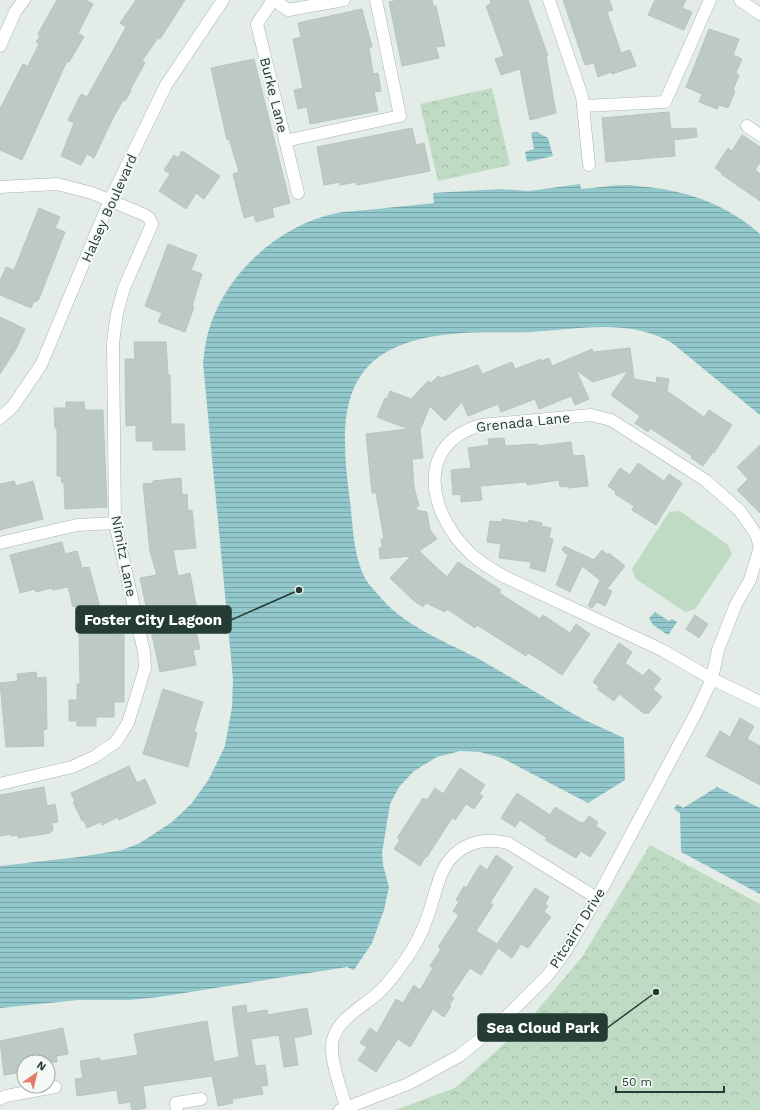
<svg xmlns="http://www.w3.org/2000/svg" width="760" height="1110" font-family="'Work Sans',sans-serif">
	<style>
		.green { fill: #bfdbc4 }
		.forest { fill: url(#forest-crowns) }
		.water { fill: url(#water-rules) }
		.building { fill: #bdc9c3; stroke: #b7c5be }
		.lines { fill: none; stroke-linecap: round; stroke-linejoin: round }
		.minor-casing { stroke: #a7b4ae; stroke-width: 13 }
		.minor { stroke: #fff; stroke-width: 12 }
		.labels { text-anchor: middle; stroke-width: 4; stroke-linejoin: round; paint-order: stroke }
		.street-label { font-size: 14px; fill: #253c34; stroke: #f4f9f6 }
		.leader { fill: none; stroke: #253c34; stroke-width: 1.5 }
		.callout-dot { fill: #253c34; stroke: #f4f9f6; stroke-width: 1.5 }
		.callout { fill: #253c34; stroke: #253c34; stroke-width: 1.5 }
		.callout-label { font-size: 15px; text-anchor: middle; font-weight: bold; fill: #fff }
	</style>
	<defs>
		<pattern id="forest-crowns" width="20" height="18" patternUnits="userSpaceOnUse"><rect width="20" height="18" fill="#bfdbc4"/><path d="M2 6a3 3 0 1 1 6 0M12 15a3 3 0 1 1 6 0" fill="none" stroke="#a4bda9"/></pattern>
		<pattern id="water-rules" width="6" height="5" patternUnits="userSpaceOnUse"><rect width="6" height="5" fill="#92c8cb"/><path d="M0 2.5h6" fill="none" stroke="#77a4a6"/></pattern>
	</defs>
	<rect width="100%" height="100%" fill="#e4ece8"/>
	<path class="green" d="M680 511 728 545 732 554 695 609 685 612 636 579 632 569 669 512Z"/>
	<g class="forest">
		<path d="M492 88 510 165 438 181 420 104Z"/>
		<path d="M650 845 760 904V1110H395L455 1088 523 1027 582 957Z"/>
	</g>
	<g class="water">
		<path d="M537 132 548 138 553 156 527 162 525 152 534 149 531 133Z"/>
		<path d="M580 184 581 189C596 188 611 185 627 185 634 185 641 187 648 187 691 192 727 205 760 234V415L672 343C629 318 580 329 532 332 505 333 478 331 452 334 347 344 337 401 349 493 353 520 352 555 366 580 370 586 377 593 382 599 405 626 448 643 479 659 507 675 535 692 563 708 582 720 603 728 624 738L625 780 588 803 502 758 480 752 460 751 437 757 414 771 399 787 390 804 382 853 383 865 389 887 384 910 372 943 354 970 347 967 159 997 130 1000H78L0 1008V866L79 857 122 850 140 843 172 822 192 803 209 779 225 746 232 707 233 679 203 363C204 354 205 343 208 333 224 275 278 225 337 213 347 211 357 211 367 210 389 208 412 205 434 203L433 193 500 189 529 191Z"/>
		<path d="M655 612 669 621 672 619 677 622 668 635 653 625 649 618Z"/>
		<path d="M717 787 760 808V894L681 852 680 813 674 809 677 804 683 808Z"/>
	</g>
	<g class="building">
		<path d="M57 0H86L93 4 78 33 84 37 69 62 67 61 22 160 0 150V109L23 64 28 66 39 44 36 42 40 36 38 34Z"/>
		<path d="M136 0H185L160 39 158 38 142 61 145 63 130 90 131 91 125 101 123 100 112 120 94 158 87 154 81 165 61 156 74 123 68 120 81 94 87 97 126 27 120 23Z"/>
		<path d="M397 0H432L433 6H436L445 46 436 47 439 58 402 66 389 2Z"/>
		<path d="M490 0H528L548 56H546L556 113 530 120 520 69 501 75 495 59 504 56 486 6 491 4Z"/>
		<path d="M563 0H609L613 10 607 12 621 53 630 50 636 66 612 74 611 72 598 77 594 63 585 65Z"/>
		<path d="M655 0H686L682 8 692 12 684 30 648 15Z"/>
		<path d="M362 9 372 47H369L373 74 378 73 381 91 374 92 378 111 310 124 307 107 298 109 294 90 303 88 293 39 301 37 298 23Z"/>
		<path d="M709 29 739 39 733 55 742 59 736 73 739 75 733 90 735 91 728 108 719 105 717 109 699 102 702 94 686 87Z"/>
		<path d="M254 59 290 203 272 208 274 217 256 222 254 215 244 218 233 174 239 172 229 139 227 140 211 68Z"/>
		<path d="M669 112 671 129 696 128 697 137 674 140 675 156 606 162 602 118Z"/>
		<path d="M412 128 416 145 424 143 430 171 357 185 356 182 340 185V182L324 185 317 147Z"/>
		<path d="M742 135 760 147V162L755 170 760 174V201L721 174 722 173 715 168 728 148 732 151Z"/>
		<path d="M182 151 220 176 204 199 196 193 186 209 159 191 170 174 164 170 174 155 178 158Z"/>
		<path d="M39 208 60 217 55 228 65 232 39 299 36 302 34 301 31 308 0 295V281L6 267 14 270Z"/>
		<path d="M168 244 197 255 191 270 202 274 192 306 194 307 185 332 158 322 162 313 145 306Z"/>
		<path d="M0 317 25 329 16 349 0 374Z"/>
		<path d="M134 342H166L168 375H170L171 424H184L185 450H153V441H136V425L126 426 125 359H135Z"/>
		<path d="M630 348 634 379 656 383 657 377 669 379 667 391 704 417 709 410 732 425 714 453 713 452 703 466 691 458 692 456 650 428 648 432 635 423 640 416 611 395 628 371 593 382 576 370 589 399 575 405 571 396 539 409 535 399 501 412 498 404 468 416 462 402 445 421 430 406 420 430 423 458 412 459 414 487 419 506H417L416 510 427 512 430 530 437 539 419 551 434 565 447 577 458 562 487 581 501 590 499 593 540 619 543 615 570 633 576 624 590 634 562 675 535 657 528 653 526 656 477 625 475 628 447 609 445 612 426 603 423 607 414 601 390 578 411 556 380 559 379 548 382 547 381 539H384L376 493H372L366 434 408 429 377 417 385 398 387 399 390 391 411 399 428 381 431 383 438 376 441 378 478 365 482 374 512 362 515 369 541 359 542 361 549 358 552 366 592 349 593 352Z"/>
		<path d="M66 402H84L85 410H103L107 507 65 509 64 483H62L61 476H57V428H55L54 408H66Z"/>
		<path d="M504 438 505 446 537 444 538 446 571 442 573 456 584 455 588 486 568 488V486L560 487 559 480 527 485V482L480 486 482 500 461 502V494L453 495 451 470 471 468 468 448 489 445 488 439Z"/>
		<path d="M760 445V513L737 490 748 479 737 467Z"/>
		<path d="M638 463 664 481 669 474 682 483 656 525 632 510 634 506 615 494 616 492 608 486 620 468 630 475Z"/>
		<path d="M181 478 182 495 187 494 188 511 192 510 196 548 173 550 178 576 190 573 201 631 196 632 200 649 193 650 196 665 160 672 140 578 157 575 150 552 143 484 153 483V481Z"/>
		<path d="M14 481 16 486 33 481 43 519 0 530V484Z"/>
		<path d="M502 519 528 523 529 520 542 523 541 526 551 528 549 538 553 539 545 572 530 568 531 562 499 558 501 544 487 542 490 521 502 522Z"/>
		<path d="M62 542 65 554 77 551 82 568 89 567 100 607 101 620H114V635L124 634V702H114V717H96V726H77V721H69V700H77V684H80L79 631 76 629V606L73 607 68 587 53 590 52 588 36 592 35 589 20 593 10 555Z"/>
		<path d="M564 546 594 560 602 550 608 555 609 553 625 566 607 589 612 591 605 606 597 602 592 608 588 606 600 580 582 566 570 592 556 585 568 555 562 550Z"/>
		<path d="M695 615 708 624 699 638 686 629Z"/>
		<path d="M619 643 632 652 625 663 643 676 649 669 661 679 653 689 662 697 648 714 646 712 645 714 619 694 614 701 597 689 599 687 593 682Z"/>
		<path d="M36 672 37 678 46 677 47 729 43 730 44 746 6 747 0 683 18 681 17 674Z"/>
		<path d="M163 689 203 702 194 732 197 733 188 767 143 754Z"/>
		<path d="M740 718 754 726 747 739 760 746V785L706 756 720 731 730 737Z"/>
		<path d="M129 766 137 783 145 779 156 803 119 820 118 817 102 825 100 822 87 828 84 820 82 821 73 802 75 801 71 793Z"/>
		<path d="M460 768 485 785 479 794 483 796 474 809 466 804 455 820 452 818 427 857 426 856 420 866 394 849 400 840 397 838 423 798 427 800 435 788 443 794Z"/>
		<path d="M44 787 47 806 55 804 58 822 52 823 53 831H50V833L18 838 17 835 11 836V834L0 836V795Z"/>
		<path d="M517 793 550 815 555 807 581 823 582 822 584 823 589 816 598 822 596 826 606 833 590 857 581 851 576 858 545 840 547 838 520 820 515 827 501 818Z"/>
		<path d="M496 855 513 867 490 903 493 905 476 931 497 944 535 888 549 897 545 904 548 906 544 912 551 917 528 948 521 944 512 958 498 948 481 975 470 968 451 996 454 998 449 1005 451 1006 444 1017 433 1009 410 1047 398 1039 376 1072 358 1060 367 1047 360 1043 370 1028 377 1033 396 999 403 1003 414 985 420 990 433 968 430 966 441 949 438 947 459 915 453 911 459 902 456 900 464 886 466 888 480 865 487 870Z"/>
		<path d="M246 1005 247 1013 267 1010 268 1015 307 1008 312 1034 294 1038 298 1065 284 1067 279 1035 251 1039 255 1066 265 1065 268 1085 261 1086 263 1094 232 1099 233 1103 218 1106 212 1076 143 1086 146 1108 136 1110H132L130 1102 119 1104 117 1090 77 1096 75 1079 83 1078 80 1061 100 1058V1061L138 1055 134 1034 207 1021 214 1062 239 1057 232 1007Z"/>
		<path d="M63 1028 68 1054 56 1056 57 1062H24V1072L4 1075 0 1041Z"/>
	</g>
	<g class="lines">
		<defs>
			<g id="minor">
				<path d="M273 0 257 24 298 193"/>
				<path d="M274 0 288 10 344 0"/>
				<path d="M549 0 582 96 589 165"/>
				<path d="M740 0 760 14"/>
				<path d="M0 46 15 12 24 0"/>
				<path d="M583 106 665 102 710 0"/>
				<path d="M747 126 760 135"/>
				<path d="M285 141 400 116 376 0"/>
				<path d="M0 187 57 184 92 193 145 215 149 218 152 224 124 288 117 313 113 343 115 523 144 652 145 668 128 723 116 742 94 757 72 767 0 784"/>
				<path d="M0 418 13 406 41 365 110 200 166 85 223 0"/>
				<path d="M0 543 77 525 115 523"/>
				<path d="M0 1099 6 1096 55 1087"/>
				<path d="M177 1110 176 1103 201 1099"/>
				<path d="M340 1110 408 1084 459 1056 499 1024 548 975 565 952 597 898 697 711 712 679 718 650 736 604 750 580 760 547 756 534 740 511 705 480 611 420 591 415 481 425C413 445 429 514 470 553 480 563 493 570 505 577L662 650 712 679 760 702"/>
				<path d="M347 1110C342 1092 328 1056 333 1039 339 1018 364 1006 379 992 389 983 398 970 406 959 415 946 422 933 427 918 435 899 438 869 454 855 470 840 488 838 508 843L597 898"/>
			</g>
		</defs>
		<use href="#minor" class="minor-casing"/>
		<use href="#minor" class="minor"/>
	</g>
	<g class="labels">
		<g class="street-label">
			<text transform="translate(274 95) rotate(76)" y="5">Burke Lane</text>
			<text transform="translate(109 208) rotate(-66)" y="5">Halsey Boulevard</text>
			<text transform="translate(523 422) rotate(-6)" y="5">Grenada Lane</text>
			<text transform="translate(124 556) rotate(79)" y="5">Nimitz Lane</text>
			<text transform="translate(577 928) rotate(-58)" y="5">Pitcairn Drive</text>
		</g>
	</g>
	<path class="leader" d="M299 590L231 620M656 992L607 1028"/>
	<g class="callout-dot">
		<circle cx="299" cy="590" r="4"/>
		<circle cx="656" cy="992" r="4"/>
	</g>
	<g class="callout">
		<rect x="76" y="606" width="155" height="27" rx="4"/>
		<rect x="478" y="1014" width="129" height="27" rx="4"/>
	</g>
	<g class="callout-label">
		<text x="153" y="625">Foster City Lagoon</text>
		<text x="543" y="1033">Sea Cloud Park</text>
	</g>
	<g transform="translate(36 1074) rotate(34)"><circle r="19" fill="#f4f9f6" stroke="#a1ada8"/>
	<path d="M0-3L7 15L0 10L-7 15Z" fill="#e37d6b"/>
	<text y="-6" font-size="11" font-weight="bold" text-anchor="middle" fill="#253c34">N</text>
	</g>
	<path d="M616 1086v6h108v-6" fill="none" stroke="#253c34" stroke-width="2"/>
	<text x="622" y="1086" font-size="12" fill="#253c34" stroke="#f4f9f6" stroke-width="3" paint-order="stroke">50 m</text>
</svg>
